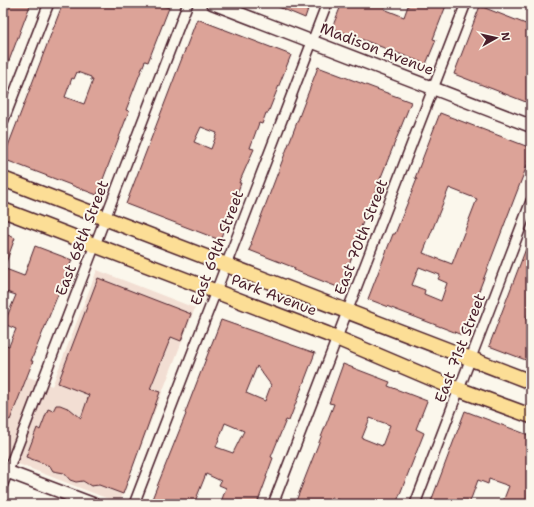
<svg xmlns="http://www.w3.org/2000/svg" width="534" height="507" font-family="'Shantell Sans',sans-serif">
	<style>
		.built { fill: #f2ded3 }
		.building { fill: #dca398; stroke: #4a1f2b; fill-rule: evenodd }
		.lines { fill: none; stroke-linecap: round; stroke-linejoin: round }
		.minor-casing { stroke: #4a1f2b; stroke-width: 12 }
		.secondary-casing { stroke: #4a1f2b; stroke-width: 15 }
		.primary-casing { stroke: #4a1f2b; stroke-width: 17 }
		.minor { stroke: #fbf7ec; stroke-width: 9 }
		.secondary { stroke: #fbf7ec; stroke-width: 12 }
		.primary { stroke: #fcde96; stroke-width: 14 }
		.labels { text-anchor: middle; stroke-width: 4; stroke-linejoin: round; paint-order: stroke }
		.street-label { font-size: 15px; fill: #4a1f2b; stroke: #fbf7ec }
	</style>
	<rect width="100%" height="100%" fill="#fbf7ec"/>
	<filter id="ink" filterUnits="userSpaceOnUse"><feTurbulence type="fractalNoise" baseFrequency=".025" numOctaves="2"/><feDisplacementMap in="SourceGraphic" scale="8" xChannelSelector="R" yChannelSelector="G"/><feConvolveMatrix kernelMatrix="1 2 1 2 8 2 1 2 1" color-interpolation-filters="sRGB"/></filter>
	<g filter="url(#ink)">
		<path class="built" d="M97 270 195 308 119 503 3 458V367L52 386Z"/>
		<g class="building">
			<path d="M3 3H31L4 74H3Z"/>
			<path d="M63 3H156L169 8 148 62 145 61 141 71 126 110 129 111 97 195 3 159ZM77 72 91 77V80H93L84 104 65 97 72 78 74 79Z"/>
			<path d="M269 3H310L305 18Z"/>
			<path d="M342 3H387L384 9 404 17 409 3H447L433 39 436 40 426 64 332 28Z"/>
			<path d="M480 6 531 26V104L454 74Z"/>
			<path d="M197 19 291 55 268 113H266L262 124 259 123 250 148 254 149 239 183H241L220 240 126 204ZM201 127 217 133 211 149 194 142Z"/>
			<path d="M318 67 411 102 357 237 359 238 340 288 294 270 295 268 249 250 252 244 251 243Z"/>
			<path d="M440 113 531 148V155L462 335 368 299 393 234H395L417 179 415 178ZM449 188 477 199 452 264 423 253ZM419 267 440 275 438 279 447 283 441 301 424 294 425 290 412 285Z"/>
			<path d="M3 233 15 238 4 268H3Z"/>
			<path d="M530 238 531 306 526 320 531 322V362L489 346Z"/>
			<path d="M35 246 72 260 31 361H33L10 420 3 417V344L9 346 16 329 4 324 16 295 3 291V268L24 276Z"/>
			<path d="M98 278 191 314 181 341 171 337 150 389 160 392 123 494 99 485 91 486 83 481 76 482 70 480 64 473 53 471 50 466 26 457 37 428 40 430 48 409 53 411 56 405H60L70 409 81 418 89 395 58 383Z"/>
			<path d="M221 320 315 353 289 421 286 420 271 457 273 458 266 477H267L257 504H227L221 502 226 488 219 485 221 481 206 474 194 504H150L186 414 185 413ZM257 366 271 385 265 401 246 393ZM225 423 244 431 233 453 216 447Z"/>
			<path d="M343 364 390 382 388 386 427 401 416 429 424 433 396 504H348L331 497 328 504H297L298 502 296 501 334 404 329 403ZM370 418 390 425 382 446 362 438Z"/>
			<path d="M465 411 531 436V504H502L509 486 489 479 488 484 478 480 469 504H430Z"/>
		</g>
		<g class="lines">
			<defs>
				<g id="minor">
					<path d="M3 122 49 3"/>
					<path d="M3 484 188 3"/>
					<path d="M134 504 327 3"/>
					<path d="M273 504 466 3"/>
					<path d="M415 504 531 201"/>
				</g>
				<g id="secondary">
					<path d="M212 3 531 126"/>
					<path d="M3 470 93 504"/>
				</g>
				<g id="primary">
					<path d="M3 179 531 382"/>
					<path d="M3 210 327 334 447 385 531 416"/>
				</g>
			</defs>
			<use href="#minor" class="minor-casing"/>
			<use href="#secondary" class="secondary-casing"/>
			<use href="#primary" class="primary-casing"/>
			<use href="#minor" class="minor"/>
			<use href="#secondary" class="secondary"/>
			<use href="#primary" class="primary"/>
		</g>
	</g>
	<g class="labels">
		<g class="street-label">
			<text transform="translate(377 49) rotate(21)" y="5">Madison Avenue</text>
			<text transform="translate(361 237) rotate(-69)" y="5">East 70th Street</text>
			<text transform="translate(82 238) rotate(-69)" y="5">East 68th Street</text>
			<text transform="translate(217 248) rotate(-69)" y="5">East 69th Street</text>
			<text transform="translate(274 295) rotate(21)" y="5">Park Avenue</text>
			<text transform="translate(460 348) rotate(-69)" y="5">East 71st Street</text>
		</g>
	</g>
	<rect width="534" height="507" fill="none" stroke="#fbf7ec" stroke-width="16"/>
	<rect x="8" y="8" width="518" height="491" fill="none" stroke="#4a1f2b" stroke-width="1.5" filter="url(#ink)"/>
	<g transform="translate(496 38) rotate(82)" stroke="#fbf7ec" stroke-width="3" paint-order="stroke">
	<path d="M0-3L7 15L0 10L-7 15Z" fill="#4a1f2b"/>
	<text y="-6" font-size="11" font-weight="bold" text-anchor="middle" fill="#4a1f2b">N</text>
	</g>
</svg>
